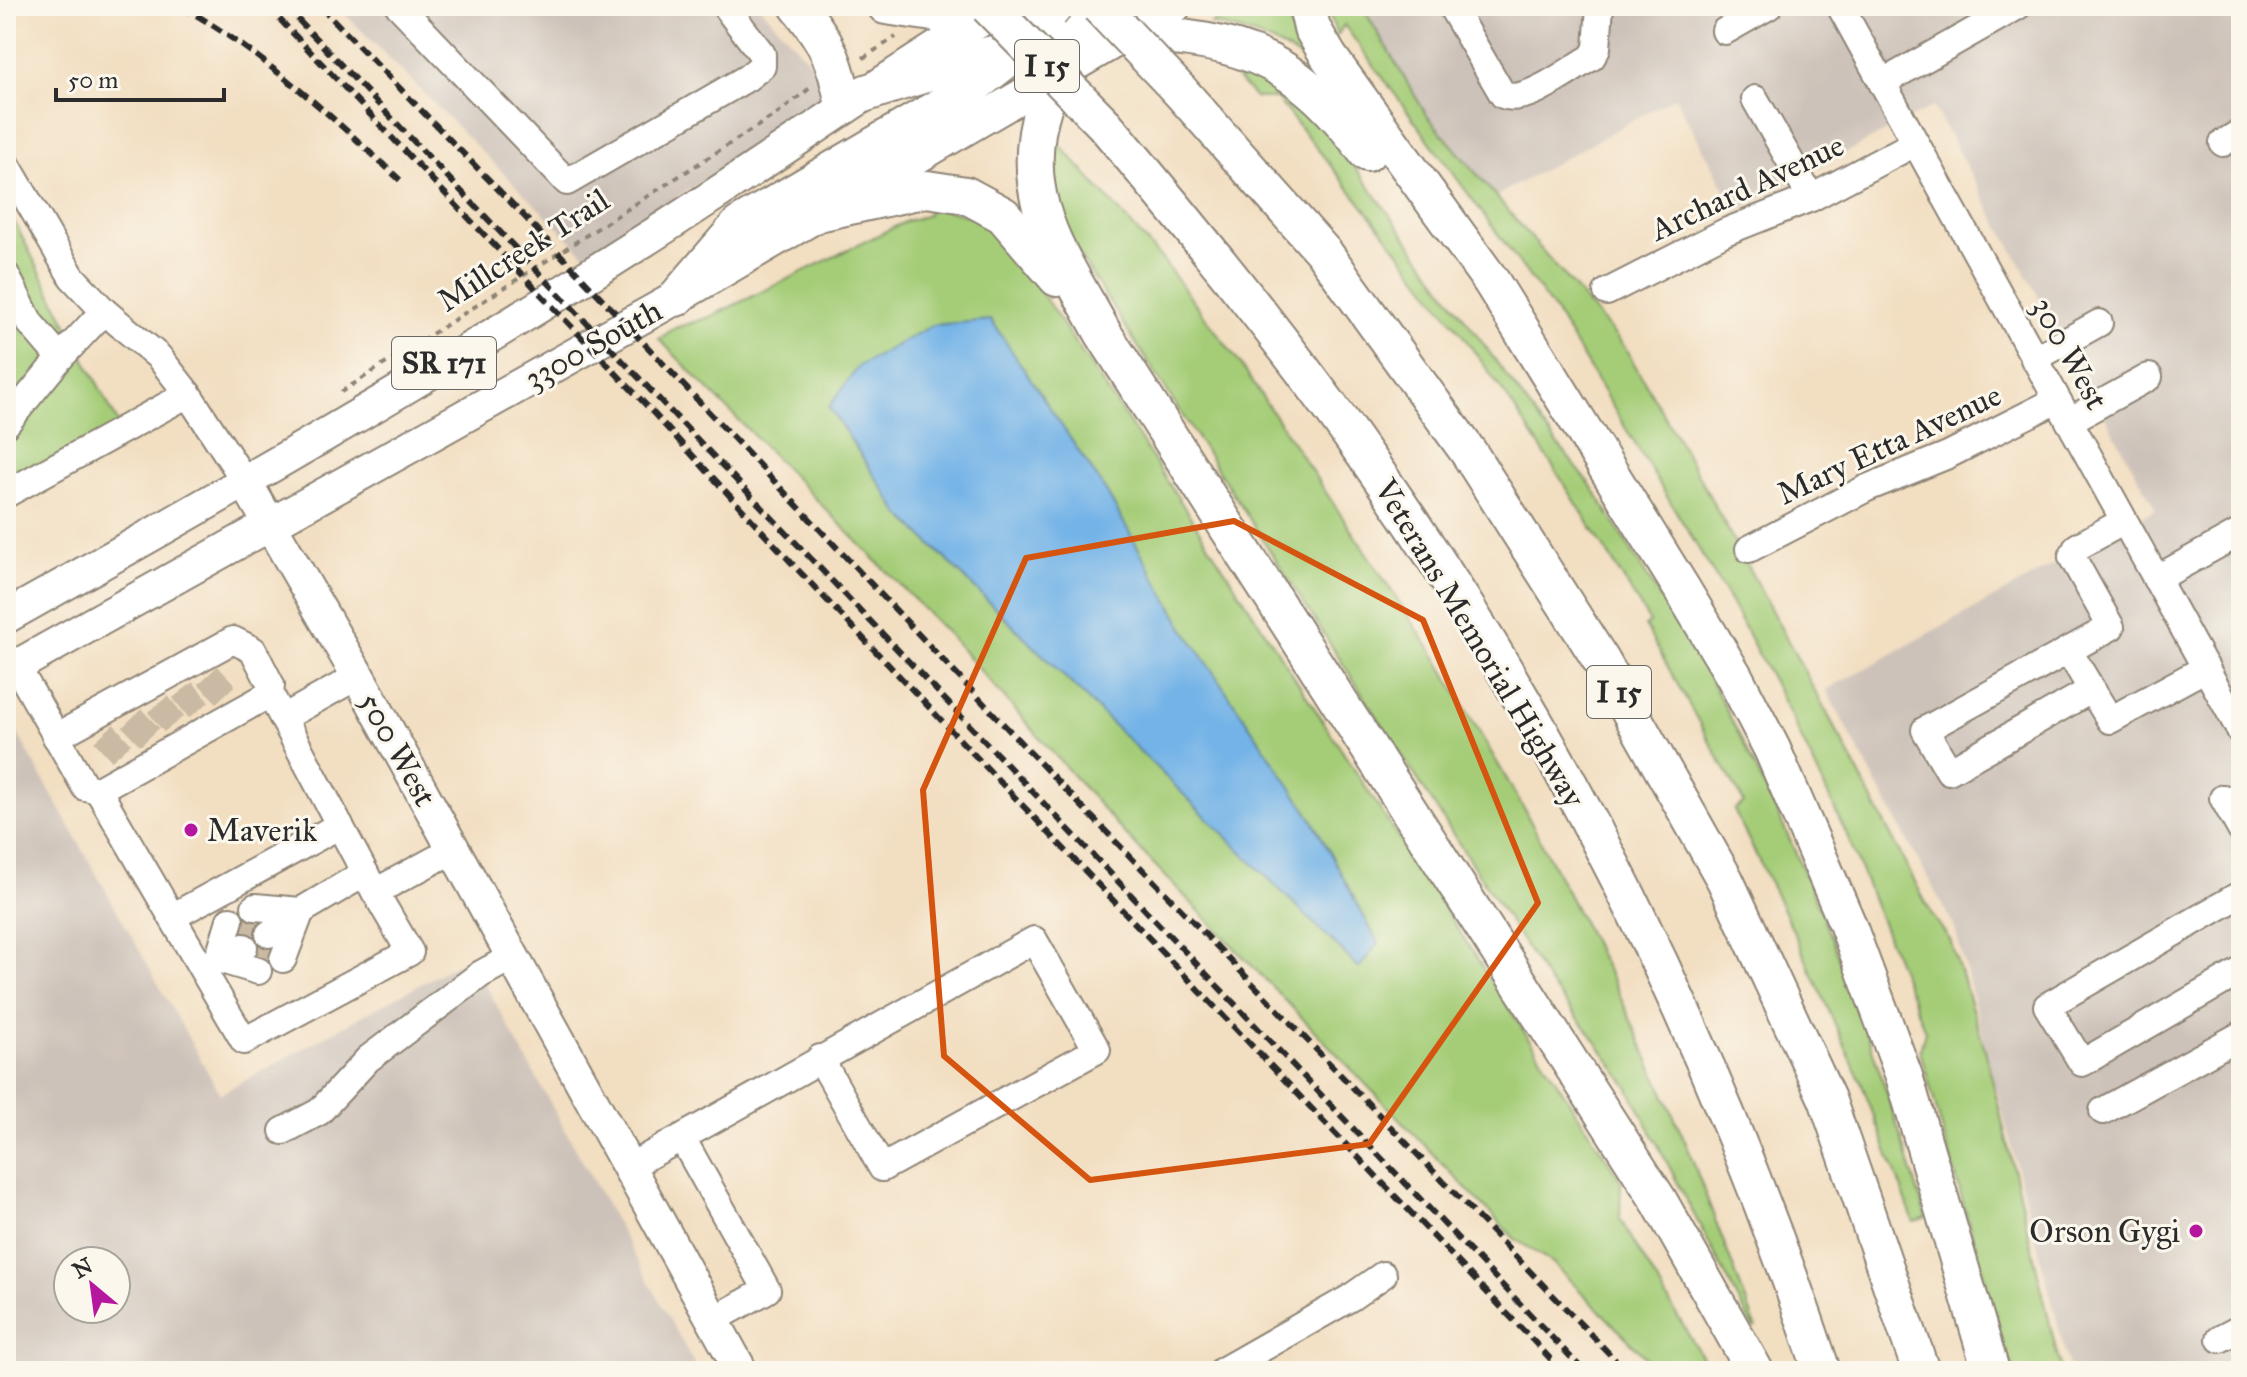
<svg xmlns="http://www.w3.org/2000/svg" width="2247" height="1377" font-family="'IM FELL Great Primer',serif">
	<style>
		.industrial { fill: #cdc2b9; fill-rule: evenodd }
		.green { fill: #a5cd78; stroke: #687c52; stroke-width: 2 }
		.water { fill: #73b3e7; stroke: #4f6f89; stroke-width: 2 }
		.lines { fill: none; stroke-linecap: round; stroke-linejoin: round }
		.minor-tunnel { stroke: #cabaa3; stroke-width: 26; stroke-dasharray: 26 13; stroke-linecap: butt }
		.minor-casing { stroke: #8e8476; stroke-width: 30 }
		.major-casing { stroke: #8e8476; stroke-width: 36 }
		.highway-casing { stroke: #8e8476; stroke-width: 40 }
		.path { stroke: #8e8476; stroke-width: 4; stroke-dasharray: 6 6; stroke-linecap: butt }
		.minor { stroke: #fff; stroke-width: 26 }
		.major { stroke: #fff; stroke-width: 32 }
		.highway { stroke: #fff; stroke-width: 36 }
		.rail { stroke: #2b2b2b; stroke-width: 6; stroke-dasharray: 12 6; stroke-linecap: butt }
		.highway-bridge-casing { stroke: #8e8476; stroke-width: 40; stroke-linecap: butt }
		.highway-bridge { stroke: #fff; stroke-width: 36 }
		.marked { fill: none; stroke: #d5540f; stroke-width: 6; stroke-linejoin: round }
		.poi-dot { fill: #b5179e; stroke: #fbf7ec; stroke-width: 3 }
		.labels { text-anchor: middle; stroke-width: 6; stroke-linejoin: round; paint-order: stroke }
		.shield { fill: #fbf7ec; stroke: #696865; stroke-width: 2 }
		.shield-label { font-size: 30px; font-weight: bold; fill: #2b2b2b }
		.street-label { font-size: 32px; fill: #2b2b2b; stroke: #fbf7ec }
		.poi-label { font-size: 32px; fill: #2b2b2b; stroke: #fbf7ec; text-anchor: start }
	</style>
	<rect width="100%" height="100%" fill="#fbf7ec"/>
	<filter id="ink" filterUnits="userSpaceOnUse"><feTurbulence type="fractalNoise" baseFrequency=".0125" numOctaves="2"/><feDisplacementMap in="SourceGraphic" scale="16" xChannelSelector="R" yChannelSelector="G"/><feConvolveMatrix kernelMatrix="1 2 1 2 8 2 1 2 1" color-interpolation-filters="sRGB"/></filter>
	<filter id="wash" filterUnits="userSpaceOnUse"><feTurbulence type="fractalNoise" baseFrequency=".006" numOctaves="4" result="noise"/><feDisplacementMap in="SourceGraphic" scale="32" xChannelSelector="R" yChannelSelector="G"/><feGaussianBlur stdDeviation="1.8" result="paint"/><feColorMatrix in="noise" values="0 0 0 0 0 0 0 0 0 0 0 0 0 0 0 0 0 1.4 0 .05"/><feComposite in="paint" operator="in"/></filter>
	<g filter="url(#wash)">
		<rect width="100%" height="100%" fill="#f2dec1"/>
		<g class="industrial">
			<path d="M337 6H759L839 93 586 256Z"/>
			<path d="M1340 6H2241V1371H2070L1955 928 1826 690 2156 509 1933 106 1737 211 1675 97 1478 206Z"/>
			<path d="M6 713 220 1094 470 957 698 1371H6ZM68 1261H116V1309H68Z"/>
		</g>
		<g class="green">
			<path d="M1240 6H1284L1294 36 1305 55 1301 58C1272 40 1244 29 1211 24Z"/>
			<path d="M1327 6H1362L1427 116 1624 346 1697 473 1842 741 1931 913 1950 940 1985 1049 2061 1371H2011L1920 1051 1925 1031 1847 835 1788 710 1732 604 1556 313 1344 25 1337 36Z"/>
			<path d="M1224 64 1287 92 1318 116 1543 426 1590 484 1673 618 1677 617C1719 696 1761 774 1797 856 1849 974 1889 1095 1926 1218L1914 1222 1861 1082 1791 926 1734 810 1744 803 1645 626 1650 622C1598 538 1547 453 1489 372 1422 278 1350 189 1277 99L1254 97Z"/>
			<path d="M1052 136 1161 258 1241 365 1437 659 1524 809 1615 985 1685 1141 1756 1327 1753 1328 1628 1087 1588 1030 1549 983 1081 258 1058 211 1052 169Z"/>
			<path d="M6 206 120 427 6 491Z"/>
			<path d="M938 208 974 217 988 227 1005 242 1028 273 1138 436 1621 1181 1620 1219 1710 1371H1659L1553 1263 1515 1239 1123 832 948 634 659 339 675 328 710 317 907 221 928 215V209Z"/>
		</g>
		<path class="water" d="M991 320 1107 493 1185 630 1311 817 1378 943 1359 968 900 514 829 407 859 366 933 325Z"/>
	</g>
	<g filter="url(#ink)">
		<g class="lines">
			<g class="minor-tunnel">
				<path d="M208 675 227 695"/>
				<path d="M183 690 199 710"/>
				<path d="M158 704 174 724"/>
				<path d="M132 718 150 737"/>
				<path d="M104 733 122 753"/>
				<path d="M237 932 261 919"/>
				<path d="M252 962 277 949"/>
			</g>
			<defs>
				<g id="minor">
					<path d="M399 6 567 182 747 78 762 66V54L725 6"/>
					<path d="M1451 6 1503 95C1526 105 1571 69 1592 57L1597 48 1600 6"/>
					<path d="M1840 6 2241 732"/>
					<path d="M1725 31 1769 6"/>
					<path d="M1882 83 2018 6"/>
					<path d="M1755 99 1811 198"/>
					<path d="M2223 143 2241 132"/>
					<path d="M6 163 72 277 104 311 159 357 188 394 246 483"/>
					<path d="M6 275 30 323 60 358"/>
					<path d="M1607 292 1725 232 1811 198 1915 143"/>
					<path d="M2034 359 2099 323"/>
					<path d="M2069 421 2149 377"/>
					<path d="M6 424 60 358 104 311"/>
					<path d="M6 494 188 394"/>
					<path d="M1749 549 1867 488 1948 455 2057 400"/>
					<path d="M2156 579 2241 532"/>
					<path d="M2068 650 2110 720 2206 668"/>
					<path d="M17 667 85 787 98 790 270 694 283 718 358 676"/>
					<path d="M2091 690 1949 771 1925 730 2111 627 2072 557 2077 547 2124 521"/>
					<path d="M283 718 375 892 453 850"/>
					<path d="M56 737 233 640 253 650 271 685 270 694"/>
					<path d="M98 790 244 1041 410 952 375 892"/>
					<path d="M2223 798 2241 830"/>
					<path d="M2241 894 2047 1006 2082 1063 2241 971"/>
					<path d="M255 907 301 911"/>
					<path d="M172 917 340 825"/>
					<path d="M269 934 301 911 365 873"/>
					<path d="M218 959 258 971"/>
					<path d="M218 959 230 920"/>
					<path d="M283 959 301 911"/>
					<path d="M202 968 244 947"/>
					<path d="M2103 1111 2241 1035"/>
					<path d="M283 1131 319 1112 368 1059 481 974 512 957"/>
					<path d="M682 1138 767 1290 713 1320"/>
					<path d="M629 1167 1034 940 1097 1050 882 1168 820 1058"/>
					<path d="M2220 1339 2241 1328"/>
					<path d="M1222 1371 1350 1298 1383 1275"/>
				</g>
				<g id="major">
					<path d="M246 483 358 676 741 1371"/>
					<path d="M6 617C220 497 433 375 640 243 761 167 876 83 999 9"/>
					<path d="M6 672 676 298 1175 6"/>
				</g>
				<g id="highway">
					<path d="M798 6C827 42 836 61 844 106"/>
					<path d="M886 6 946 15 1022 13"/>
					<path d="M1104 6C1090 23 1074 40 1062 59 1054 73 1049 89 1044 104 1014 197 1061 255 1103 333L1659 1201 1755 1371"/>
					<path d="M1307 6 1312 28 1329 57 1491 281 1682 589 1734 676 1772 749 1847 923 1904 1076 1991 1371"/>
					<path d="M1104 33C1228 37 1290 47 1367 153"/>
					<path d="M1180 91 1325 254 1469 453 1602 662 1725 880 1827 1099 1921 1371"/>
					<path d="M866 93 956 64 1053 38"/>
					<path d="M1105 125C1196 233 1285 342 1366 457 1564 736 1714 1047 1822 1371"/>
					<path d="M823 212 927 189 966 195 1003 215 1057 278"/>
					<path d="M676 298 739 225 965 92 1015 53 1055 6"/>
				</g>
			</defs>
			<use href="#minor" class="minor-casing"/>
			<use href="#major" class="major-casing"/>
			<use href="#highway" class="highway-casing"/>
			<g class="path">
				<path d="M863 58 896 37"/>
				<path d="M341 392 778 113 810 88"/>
			</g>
			<use href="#minor" class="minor"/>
			<use href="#major" class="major"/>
			<use href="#highway" class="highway"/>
			<g class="rail">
				<path d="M181 6C261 52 332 116 400 180"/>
				<path d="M267 6 647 406 800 572 1562 1371"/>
				<path d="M285 6 1584 1371"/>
				<path d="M320 6 523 215 1041 764 1626 1371"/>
			</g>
			<defs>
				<g id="highway-bridge">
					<path d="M988 6 1105 125"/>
					<path d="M1099 6 1180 91"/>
				</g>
			</defs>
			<use href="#highway-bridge" class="highway-bridge-casing"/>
			<use href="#highway-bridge" class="highway-bridge"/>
		</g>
	</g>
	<path class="marked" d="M1234 521 1423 620 1538 903 1369 1144 1090 1180 944 1056 923 790 1026 558Z"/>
	<g class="poi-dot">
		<circle cx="191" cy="830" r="8"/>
		<circle cx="2196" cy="1231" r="8"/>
	</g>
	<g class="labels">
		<g class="shield">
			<rect x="1015" y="40" width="64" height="52" rx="6"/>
			<rect x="392" y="337" width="104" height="52" rx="6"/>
			<rect x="1587" y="666" width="64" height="52" rx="6"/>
		</g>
		<g class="shield-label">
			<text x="1047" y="76">I 15</text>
			<text x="444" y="373">SR 171</text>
			<text x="1619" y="702">I 15</text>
		</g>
		<g class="street-label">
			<text transform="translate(1747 187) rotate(-25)" y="11">Archard Avenue</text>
			<text transform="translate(523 250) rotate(-33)" y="11">Millcreek Trail</text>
			<text transform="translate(593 344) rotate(-29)" y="11">3300 South</text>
			<text transform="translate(2070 353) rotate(61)" y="11">300 West</text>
			<text transform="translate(1889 444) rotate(-25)" y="11">Mary Etta Avenue</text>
			<text transform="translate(1480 643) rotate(59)" y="11">Veterans Memorial Highway</text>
			<text transform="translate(398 749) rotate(61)" y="11">500 West</text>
		</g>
		<g class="poi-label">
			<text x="207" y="841">Maverik</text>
			<text x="2180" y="1242" text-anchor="end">Orson Gygi</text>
		</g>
	</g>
	<rect width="2247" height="1377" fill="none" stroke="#fbf7ec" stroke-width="32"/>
	<g transform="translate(92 1285) rotate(331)"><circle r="38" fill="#fbf7ec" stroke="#a8a59f" stroke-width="2"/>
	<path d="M0-6L14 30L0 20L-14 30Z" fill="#b5179e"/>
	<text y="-12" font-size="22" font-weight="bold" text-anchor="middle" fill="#2b2b2b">N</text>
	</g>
	<path d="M56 88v12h168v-12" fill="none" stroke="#2b2b2b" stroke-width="4"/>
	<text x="68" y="88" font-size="24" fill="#2b2b2b" stroke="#fbf7ec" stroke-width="6" paint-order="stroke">50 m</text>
</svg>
